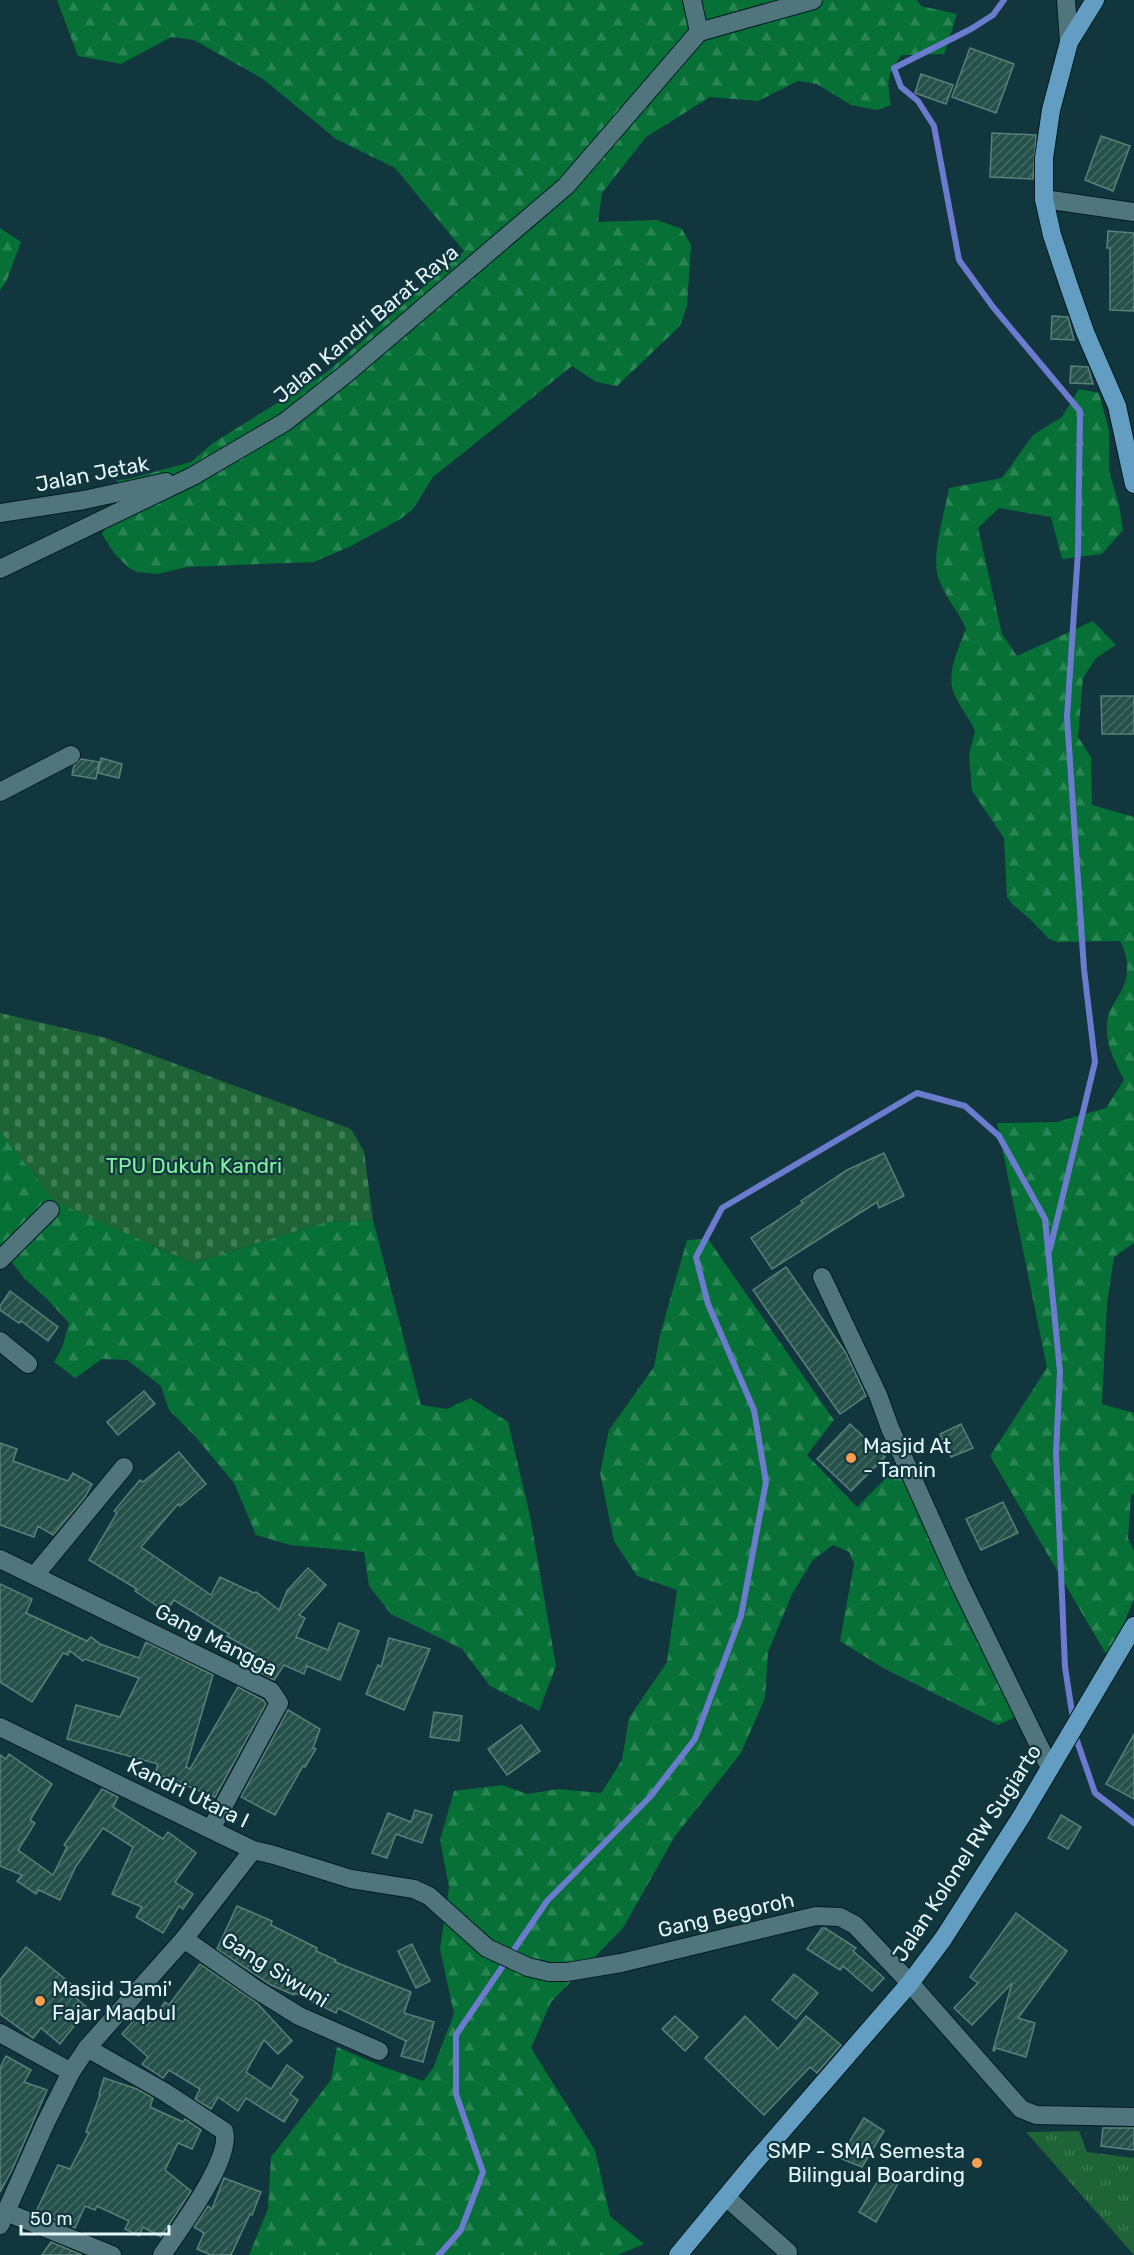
<svg xmlns="http://www.w3.org/2000/svg" width="1134" height="2255" font-family="Rubik,sans-serif">
	<style>
		.grass { fill: url(#grass-tufts) }
		.forest { fill: url(#forest-firs) }
		.cemetery { fill: url(#cemetery-stones) }
		.lines { fill: none; stroke-linecap: round; stroke-linejoin: round }
		.stream { stroke: #6b7bcd; stroke-width: 6 }
		.building { fill: url(#building-hatch); stroke: #5a8079; stroke-width: 1.5 }
		.minor-casing { stroke: #011c22; stroke-width: 20 }
		.major-casing { stroke: #011c22; stroke-width: 20 }
		.minor { stroke: #50757d; stroke-width: 18 }
		.major { stroke: #639dc2; stroke-width: 18 }
		.poi-dot { fill: #fa9f4e; stroke: #11363d; stroke-width: 2 }
		.labels { text-anchor: middle; stroke-width: 4.5; stroke-linejoin: round; paint-order: stroke }
		.street-label { font-size: 21px; fill: #e3f7fb; stroke: #11363d }
		.park-label { font-size: 21px; fill: #80f3a1; stroke: #11363d }
		.poi-label { font-size: 21px; fill: #e3f7fb; stroke: #11363d; text-anchor: start }
	</style>
	<defs>
		<pattern id="grass-tufts" width="24" height="20" patternUnits="userSpaceOnUse" patternTransform="scale(1.5)"><rect width="24" height="20" fill="#1f6437"/><path d="M3 7l-1-3M5 7V3M7 7l1-3M15 17l-1-3M17 17v-4M19 17l1-3" fill="none" stroke="#3f7b55"/></pattern>
		<pattern id="forest-firs" width="22" height="20" patternUnits="userSpaceOnUse" patternTransform="scale(1.5)"><rect width="22" height="20" fill="#067037"/><path d="M5 1l3.5 6h-7zM16 11l3.5 6h-7z" fill="#2a8555"/></pattern>
		<pattern id="cemetery-stones" width="16" height="16" patternUnits="userSpaceOnUse" patternTransform="scale(1.5)"><rect width="16" height="16" fill="#1f6437"/><path d="M2 7V4a2 2 0 0 1 4 0v3zM10 15v-3a2 2 0 0 1 4 0v3z" fill="#3f7b55"/></pattern>
		<pattern id="building-hatch" width="6" height="6" patternUnits="userSpaceOnUse" patternTransform="scale(1.5)"><rect width="6" height="6" fill="#25514a"/><path d="M-1 1l2-2M0 6l6-6M5 7l2-2" fill="none" stroke="#446b65"/></pattern>
	</defs>
	<rect width="100%" height="100%" fill="#11363d"/>
	<path class="grass" d="M1079 2131 1087 2152 1134 2158V2255L1026 2132Z"/>
	<g class="forest">
		<path d="M57 0H917L921 6 957 14 944 54 902 55C886 75 887 80 891 105L877 110 851 105 817 84 798 81 758 101 710 97 646 137 602 193 598 222 657 220 682 229 691 245 687 306 680 326 617 386 596 382 572 366 433 477 413 509 399 520 349 547 314 562 187 567 157 574 137 572 129 568 114 553 102 534 116 505 117 480 128 479 191 462 213 443 327 372 464 251 395 168 336 139 263 79 194 40 171 37 121 64 78 56Z"/>
		<path d="M0 228 21 242 6 282 0 290Z"/>
		<path d="M1079 389 1099 393 1109 431V471L1119 505 1123 530 1102 554 1062 559 1051 517 999 508 978 528 1002 634 1017 656 1093 621 1116 645 1096 658 1083 678 1078 737 1091 757 1092 805 1134 817V1243L1114 1257 1107 1303 1102 1404 1134 1413V1494L1131 1495 1128 1538 1134 1551V1599L1109 1659 990 1456 1047 1368 997 1123 1057 1122 1106 1108 1124 1080C1115 1062 1105 1044 1107 1023 1108 1008 1119 998 1124 985 1130 972 1127 953 1120 941L1057 942 1049 939 1030 919 1012 904 1007 897 1004 838 972 791 969 754 975 731C970 719 962 710 956 698 944 676 958 650 966 629 959 612 946 598 939 580 930 558 945 512 949 488L1002 478 1033 435 1062 417Z"/>
		<path d="M0 1131 55 1201 192 1263 326 1222 373 1220 421 1405 447 1409 470 1398 508 1422 530 1516 556 1666 539 1711 490 1686 462 1649 391 1614 369 1586 364 1552 290 1545 256 1535 234 1483 194 1435 169 1410 161 1386 127 1360 102 1359 75 1378 54 1362 62 1348 69 1323 46 1298 25 1279 0 1247Z"/>
		<path d="M708 1239 834 1420 807 1455 857 1507 899 1465 1024 1713 998 1725 883 1668 840 1641 854 1564 849 1552 833 1545 813 1560 792 1594 768 1652 765 1698 741 1753 675 1836 623 1928 551 2002 531 2048 595 2150 610 2216 644 2244 618 2255H249L268 2209 271 2157 331 2080 337 2047 381 2066 423 2081 433 2068 454 2014 440 1949 449 1887 440 1840 454 1791 502 1785 527 1794 559 1789 601 1793 622 1760 629 1718 667 1662 677 1590 637 1576 614 1541 600 1473 609 1430 654 1367 660 1335 687 1240Z"/>
	</g>
	<path class="cemetery" d="M0 1013 106 1038 351 1129 364 1151 373 1220 326 1222 192 1263 54 1201 0 1131Z"/>
	<g class="lines">
		<g class="stream">
			<path d="M1004 0 993 15 971 29 894 68 901 87 918 101 934 126 959 260 993 307 1080 411 1078 552 1067 717 1084 969 1095 1062 1050 1249"/>
			<path d="M1075 1735 1095 1793 1134 1823"/>
			<path d="M439 2255 461 2230 483 2172 456 2094V2035L547 1901 650 1797 695 1739 741 1616 766 1482 754 1410 708 1304 696 1257 722 1208 917 1093 965 1106 999 1136 1045 1219 1060 1372 1056 1453 1065 1667 1073 1719"/>
		</g>
	</g>
	<g class="building">
		<path d="M970 48 1014 64 996 113 952 97Z"/>
		<path d="M921 74 953 85 946 104 915 93Z"/>
		<path d="M992 133 1036 135 1033 179 990 177Z"/>
		<path d="M1101 136 1130 146 1113 191 1085 180Z"/>
		<path d="M1108 231 1134 233V311L1110 310V248H1107Z"/>
		<path d="M1052 316 1068 317 1074 340 1051 339Z"/>
		<path d="M1071 366 1088 367 1093 384 1070 383Z"/>
		<path d="M1101 696H1134V734H1102Z"/>
		<path d="M101 758 122 764 119 778 98 773Z"/>
		<path d="M81 759 99 762 96 779 72 775 74 766Z"/>
		<path d="M884 1153 904 1196 879 1208 877 1202 772 1269 751 1238 803 1203 801 1201 847 1170Z"/>
		<path d="M786 1267 846 1353 866 1396 840 1414 753 1290Z"/>
		<path d="M10 1291 58 1327 48 1341 21 1321 19 1323 0 1310V1306Z"/>
		<path d="M144 1391 155 1404 118 1435 107 1422Z"/>
		<path d="M850 1424 885 1457 851 1491 817 1459Z"/>
		<path d="M961 1424 973 1448 951 1457 940 1434Z"/>
		<path d="M0 1443 17 1449 13 1461 68 1481 73 1473 92 1484 85 1497 53 1535 38 1526 34 1537 0 1525Z"/>
		<path d="M179 1452 206 1484 180 1506 178 1504 141 1547 211 1595 220 1577 254 1593 256 1592 279 1610 287 1591 308 1568 326 1585 299 1615 305 1618 296 1637 328 1650 339 1623 359 1631 340 1680 307 1666 304 1674 284 1665 274 1680 246 1665 255 1652 227 1636 229 1634 174 1600 166 1612 135 1591 137 1589 89 1560 117 1513 114 1511 140 1480 143 1482Z"/>
		<path d="M1003 1502 1018 1533 981 1550 966 1519Z"/>
		<path d="M0 1584 32 1599 26 1613 87 1641 91 1637 100 1644 139 1658 146 1642 213 1675 186 1767 190 1769 238 1687 263 1700 266 1704 215 1797 155 1773 158 1764 67 1739 76 1705 120 1717 139 1678 85 1659 83 1661 70 1651 68 1655 63 1653 32 1702 0 1682Z"/>
		<path d="M389 1638 430 1649 404 1710 366 1694 378 1665 381 1667Z"/>
		<path d="M288 1710 320 1729 313 1748 316 1749 305 1767 303 1766 275 1815 241 1797Z"/>
		<path d="M434 1712 462 1716 459 1741 430 1737Z"/>
		<path d="M521 1725 540 1751 507 1775 488 1749Z"/>
		<path d="M1134 1734V1799L1106 1784Z"/>
		<path d="M9 1754 52 1784 30 1820 35 1823 18 1850 53 1875 67 1847 64 1845 102 1789 118 1797 113 1807 163 1839 168 1832 196 1853 175 1882 193 1894 183 1909 179 1906 163 1933 136 1917 142 1907 112 1894 133 1847 103 1828 76 1866 60 1900 39 1890 36 1894 17 1881 22 1875 0 1866V1755L6 1759Z"/>
		<path d="M415 1810 432 1815 422 1843 396 1834 387 1858 372 1853 388 1813 411 1822Z"/>
		<path d="M1061 1815 1081 1827 1068 1849 1048 1838Z"/>
		<path d="M237 1906 272 1921 271 1925 317 1948 316 1951 336 1960 335 1962 411 1992 404 2013 434 2022 423 2062 401 2056 406 2041 338 2008 336 2013 295 1993 294 1995 271 1985 217 1949Z"/>
		<path d="M1016 1913 1067 1951 1018 2018 1035 2023 1026 2057 996 2048 994 2051 993 2050 1012 1983 972 2025 954 2008 978 1983 970 1977Z"/>
		<path d="M822 1928H825L856 1948 853 1951 884 1978 872 1991 843 1966 840 1970 807 1949Z"/>
		<path d="M412 1944 430 1981 416 1988 398 1951Z"/>
		<path d="M26 1947 75 1987 70 1993 88 2008 60 2044 41 2028 33 2038 0 2014V1980Z"/>
		<path d="M200 1964 257 2003 292 2041 278 2054 264 2040 246 2072 271 2089 287 2065 303 2077 290 2094 298 2100 284 2122 246 2098 238 2111 218 2097 211 2109 195 2099 200 2089 169 2070 163 2078 142 2064 148 2057 122 2034 137 2017 147 2026 165 2002 169 2005Z"/>
		<path d="M794 1974 818 1993 796 2019 772 2000Z"/>
		<path d="M675 2016 698 2037 685 2051 662 2029Z"/>
		<path d="M745 2016 778 2049 806 2016 841 2045 817 2073 810 2067 764 2115 705 2058Z"/>
		<path d="M6 2056 31 2070 24 2082 47 2090 12 2170 0 2192V2068Z"/>
		<path d="M104 2078 137 2089 153 2098 150 2107 183 2122 185 2119 201 2130 192 2149 178 2143 165 2170 191 2191 161 2237 143 2227 139 2236 125 2229 129 2221 97 2206 95 2210 85 2206 75 2228 36 2212 58 2165 70 2169 89 2133 86 2132 100 2095 99 2094Z"/>
		<path d="M864 2118 884 2131 862 2167 842 2159 851 2139Z"/>
		<path d="M1103 2128H1134V2150L1101 2146Z"/>
		<path d="M884 2171 900 2180 876 2222 859 2212Z"/>
		<path d="M224 2178 261 2192 252 2215 250 2214 231 2255H211L197 2249 204 2233 194 2227 208 2206 212 2209Z"/>
		<path d="M51 2242 82 2255H42Z"/>
	</g>
	<g class="lines">
		<defs>
			<g id="minor">
				<path d="M692 0 699 32"/>
				<path d="M1066 0 1069 42"/>
				<path d="M699 32 813 0"/>
				<path d="M1044 199 1134 212"/>
				<path d="M0 513 84 500 166 482"/>
				<path d="M0 569 193 476 285 422 347 373 566 186 699 32"/>
				<path d="M0 792 71 755"/>
				<path d="M0 1260 50 1210"/>
				<path d="M822 1277 878 1395 890 1428 960 1584 1050 1768"/>
				<path d="M0 1341 28 1364"/>
				<path d="M0 1559 271 1691 279 1703 211 1829"/>
				<path d="M35 1575 124 1467"/>
				<path d="M0 1727 253 1850 184 1939 87 2048 71 2072 45 2124 0 2225"/>
				<path d="M253 1850 274 1855 351 1879 414 1889 429 1896 487 1948 528 1967 549 1972H567L621 1963 816 1916 840 1917 855 1925 910 1983 1021 2109 1036 2115 1134 2117"/>
				<path d="M184 1939 257 1990 299 2016 379 2051"/>
				<path d="M0 2033 71 2072"/>
				<path d="M87 2048 163 2091 224 2131C233 2158 178 2231 162 2255"/>
				<path d="M726 2197 788 2252 786 2255"/>
				<path d="M6 2212 112 2255"/>
			</g>
			<g id="major">
				<path d="M1095 0 1069 42 1051 110 1044 158V199L1052 235 1070 289 1085 332 1117 406 1134 484"/>
				<path d="M678 2255 754 2163 910 1983 943 1939 1021 1817 1134 1626"/>
			</g>
		</defs>
		<use href="#minor" class="minor-casing"/>
		<use href="#major" class="major-casing"/>
		<use href="#minor" class="minor"/>
		<use href="#major" class="major"/>
	</g>
	<g class="poi-dot">
		<circle cx="851" cy="1458" r="6"/>
		<circle cx="40" cy="2001" r="6"/>
		<circle cx="977" cy="2163" r="6"/>
	</g>
	<g class="labels">
		<g class="street-label">
			<text transform="translate(366 324) rotate(-40)" y="7">Jalan Kandri Barat Raya</text>
			<text transform="translate(92 474) rotate(-11)" y="7">Jalan Jetak</text>
			<text transform="translate(216 1640) rotate(27)" y="7">Gang Mangga</text>
			<text transform="translate(188 1793) rotate(26)" y="7">Kandri Utara I</text>
			<text transform="translate(967 1853) rotate(-57)" y="7">Jalan Kolonel RW Sugiarto</text>
			<text transform="translate(726 1915) rotate(-13)" y="7">Gang Begoroh</text>
			<text transform="translate(275 1970) rotate(32)" y="7">Gang Siwuni</text>
		</g>
		<g class="park-label">
			<text x="194" y="1173">TPU Dukuh Kandri</text>
		</g>
		<g class="poi-label">
			<text x="863" y="1453">Masjid At<tspan x="863" dy="24">- Tamin</tspan></text>
			<text x="52" y="1996">Masjid Jami'<tspan x="52" dy="24">Fajar Maqbul</tspan></text>
			<text x="965" y="2158" text-anchor="end">SMP - SMA Semesta<tspan x="965" dy="24">Bilingual Boarding</tspan></text>
		</g>
	</g>
	<path d="M21 2225v9h148v-9" fill="none" stroke="#e3f7fb" stroke-width="3"/>
	<text x="30" y="2225" font-size="18" fill="#e3f7fb" stroke="#11363d" stroke-width="4.5" paint-order="stroke">50 m</text>
</svg>
